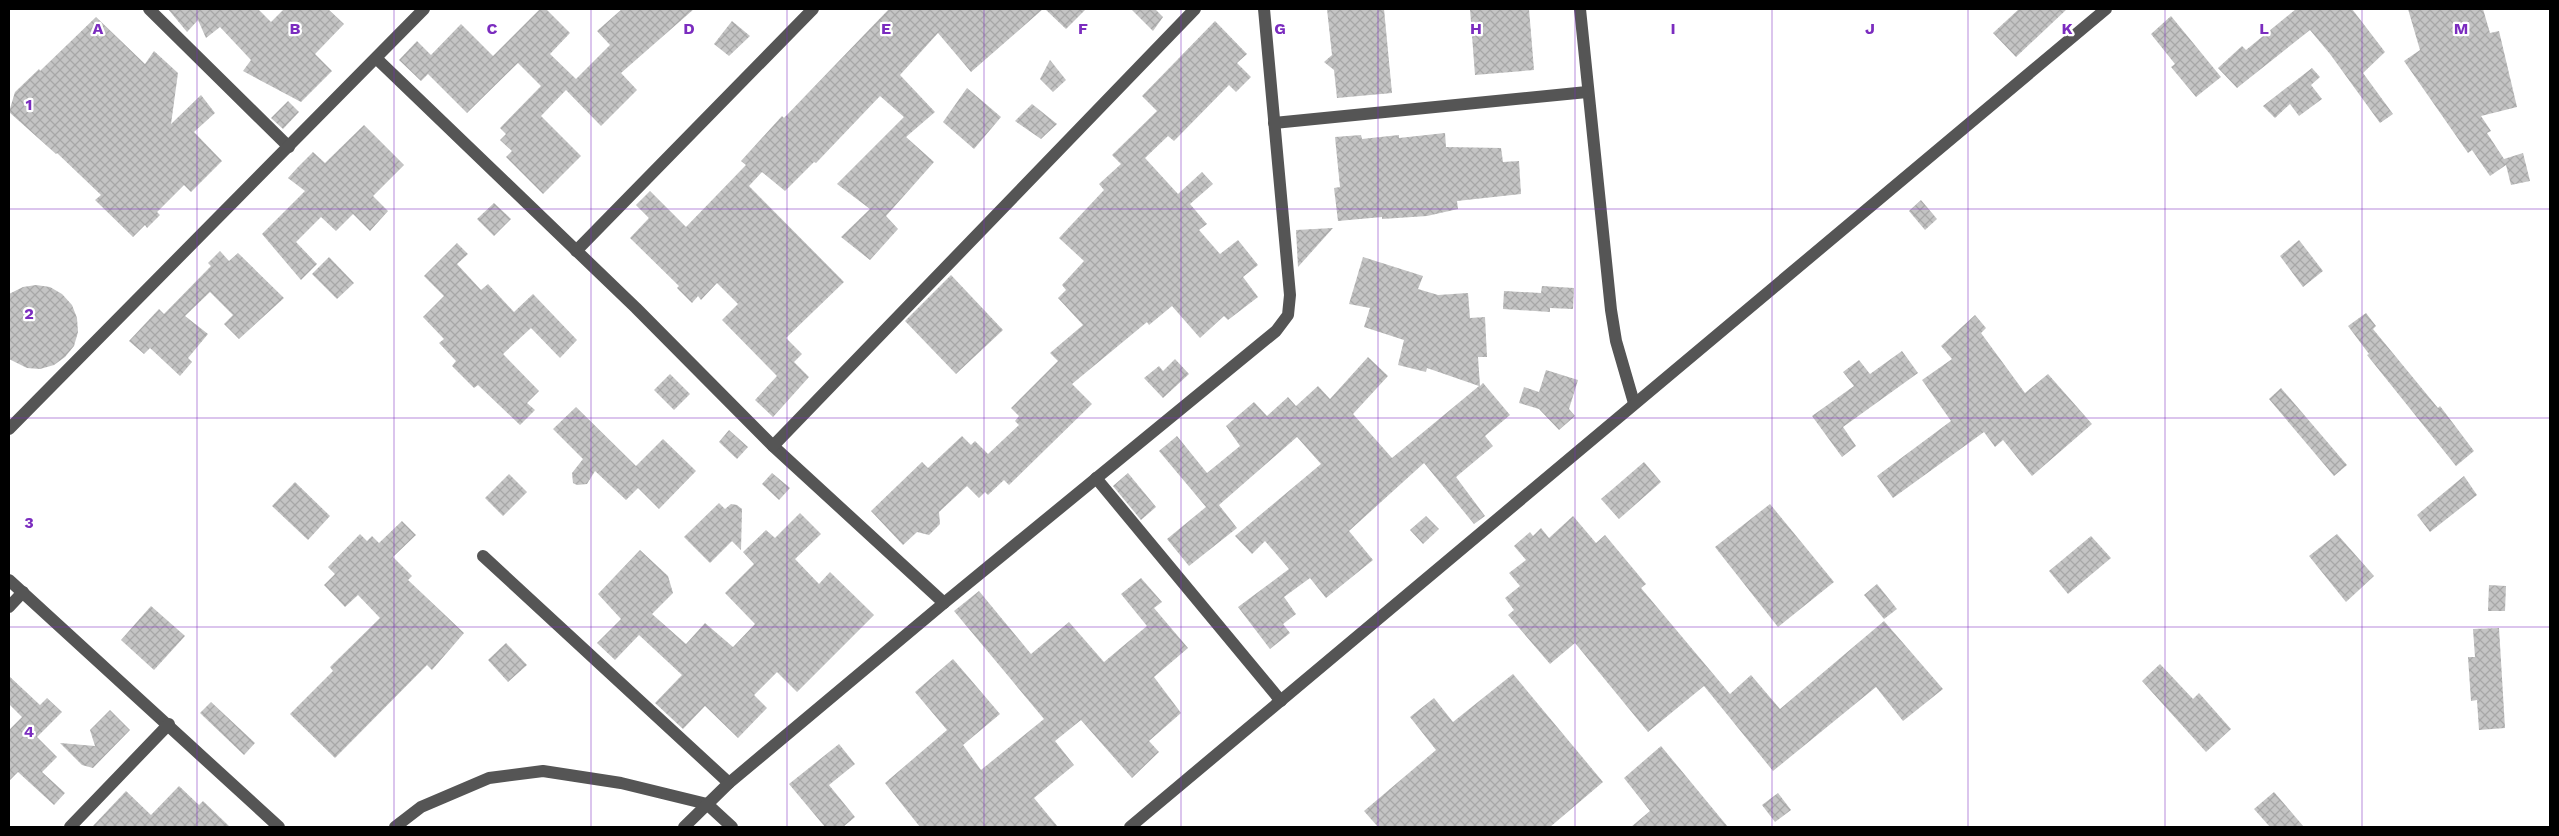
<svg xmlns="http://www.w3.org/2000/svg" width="2559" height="836" font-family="'Work Sans',sans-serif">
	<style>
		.building { fill: url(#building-cross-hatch) }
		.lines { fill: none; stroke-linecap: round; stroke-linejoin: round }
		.minor { stroke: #555; stroke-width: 12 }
		.grid { fill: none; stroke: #7b2cbf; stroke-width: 1; stroke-opacity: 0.55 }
		.grid-label { font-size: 16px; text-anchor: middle; font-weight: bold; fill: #7b2cbf; stroke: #fff; stroke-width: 4.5; stroke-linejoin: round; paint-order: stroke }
	</style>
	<defs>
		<pattern id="building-cross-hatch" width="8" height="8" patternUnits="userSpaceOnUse" patternTransform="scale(1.25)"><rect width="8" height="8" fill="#c4c4c4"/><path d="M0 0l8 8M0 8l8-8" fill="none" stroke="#a7a7a7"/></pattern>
	</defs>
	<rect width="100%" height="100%" fill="#fff"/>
	<g class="building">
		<path d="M168 9H258L271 22 284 9H328L344 24 315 54 332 71 301 102 243 71 251 60 220 27 206 38 198 20 187 32Z"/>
		<path d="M540 9H546L570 33 550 54 576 79 610 45 597 31 622 9H694L621 73 637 90 601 126 566 90 541 116 581 156 543 194 506 157 512 151 500 140 506 134 500 128 541 86 518 63 467 113 428 74 421 81 399 60 417 41 431 55 461 24 493 56Z"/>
		<path d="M889 9H1043L971 72 938 33 900 75 935 112 906 137 934 162 886 216 898 229 870 260 841 237 870 209 837 184 904 117 880 96 816 163 814 162 785 191 762 172 749 186 844 282 786 338 802 354 794 362 809 377 773 417 755 400 777 376 722 320 738 304 717 283 701 300 698 296 692 303 677 288 679 286 630 238 649 218 636 205 650 191 686 227 746 165 741 161 782 116 784 118Z"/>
		<path d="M1045 9H1086L1066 29Z"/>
		<path d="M1131 9H1155L1163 17 1153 31Z"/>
		<path d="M1327 9H1384L1392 93 1337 98 1334 70 1324 62 1332 55Z"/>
		<path d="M1470 9H1529L1534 70 1475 75Z"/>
		<path d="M2019 9H2067L2016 57 1993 33Z"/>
		<path d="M2296 9H2352L2385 52 2363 73 2393 114 2380 123 2330 54 2310 30 2237 88 2218 68 2242 46 2246 50Z"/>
		<path d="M2408 9H2483L2490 33 2499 31 2517 107 2481 116 2491 131 2487 133 2504 159 2523 153 2530 181 2511 185 2506 165 2490 176 2472 150 2468 153 2404 61 2420 50Z"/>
		<path d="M2171 16 2221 77 2196 97 2171 67 2175 64 2151 34Z"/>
		<path d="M96 17 145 64 154 51 178 73 171 124 201 95 215 113 194 132 222 161 191 192 184 185 157 212 160 215 147 228 145 225 133 237 95 200 101 195 57 153 56 154 9 112 15 92 39 69 40 71Z"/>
		<path d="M732 21 750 36 729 56 714 44Z"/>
		<path d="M1215 21 1247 54 1237 63 1251 77 1236 92 1229 85 1174 141 1168 136 1145 158 1178 194 1202 172 1213 184 1190 204 1207 224 1199 230 1220 254 1238 240 1258 265 1243 277 1258 297 1228 320 1224 316 1200 338 1172 306 1149 325 1147 322 1072 384 1092 404 1009 485 1004 480 988 495 985 492 979 498 967 486 939 512 940 524 929 535 917 532 903 545 871 511 922 462 928 468 962 436 971 445 975 441 988 454 1019 425 1015 421 1019 416 1011 408 1058 361 1050 353 1083 325 1058 298 1066 290 1062 285 1084 261 1059 238 1104 190 1099 184 1121 164 1112 155 1157 111 1142 96Z"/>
		<path d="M1050 60 1066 80 1053 92 1040 79Z"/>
		<path d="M2312 68 2320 77 2311 85 2322 99 2299 116 2290 104 2275 118 2263 106Z"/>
		<path d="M967 88 1001 117 974 149 943 122Z"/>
		<path d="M288 101 299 112 283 129 271 118Z"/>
		<path d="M1032 104 1057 124 1041 139 1015 121Z"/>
		<path d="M364 125 404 165 373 196 388 211 370 231 353 214 336 231 321 217 296 242 317 264 301 280 262 234 305 191 288 178 298 167 313 152 325 163Z"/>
		<path d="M1445 133 1446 147 1501 148 1503 162 1519 161 1521 194 1457 201 1458 209 1427 216 1382 219V217L1338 221 1334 188 1340 187 1335 137 1361 135 1362 139 1399 135V138Z"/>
		<path d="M1921 200 1937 219 1925 230 1909 211Z"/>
		<path d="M494 203 511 219 494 236 477 219Z"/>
		<path d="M1333 228 1298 267 1296 230Z"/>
		<path d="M2299 240 2323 271 2303 287 2280 256Z"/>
		<path d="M457 243 468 254 457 264 481 290 488 284 514 312 533 294 577 340 560 358 531 328 503 354 539 391 527 403 535 410 520 425 478 385 474 388 452 366 456 361 439 343 444 339 423 317 444 296 424 276Z"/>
		<path d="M220 251 229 261 238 253 284 298 239 339 224 324 233 315 210 292 185 316 208 334 188 358 192 362 180 376 150 348 144 354 129 341 159 309 164 314 211 266 208 263Z"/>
		<path d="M329 257 354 283 337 299 312 274Z"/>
		<path d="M1363 257 1423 276 1418 289 1438 295 1468 293 1470 318 1485 317 1487 357H1478L1480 386 1483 383 1510 415 1485 436 1493 446 1456 477 1485 516 1474 524 1424 463 1349 531 1373 560 1326 598 1310 578 1284 597 1296 614 1283 624 1290 633 1270 649 1238 607 1289 569 1265 541 1252 554 1235 536 1321 464 1297 437 1219 505 1237 528 1189 566 1167 539 1206 507 1159 451 1177 436 1207 473 1240 446 1226 426 1254 402 1267 416 1288 397 1296 406 1318 386 1330 399 1368 357 1388 376 1353 414 1392 458 1479 386 1427 368 1426 372 1398 365 1404 340 1364 327 1370 308 1349 304Z"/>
		<path d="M951 275 1003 330 956 374 905 321Z"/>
		<path d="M36 285 50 287 62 294 72 305 77 318 78 332 74 346 65 357 54 365 40 369 27 368 9 359V294L23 287Z"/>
		<path d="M1542 286 1574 288 1573 309 1550 308V312L1503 309 1504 291 1541 293Z"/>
		<path d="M2366 313 2376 326 2373 329 2438 408 2440 406 2474 451 2456 466 2367 355 2369 354 2348 326Z"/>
		<path d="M1975 315 1986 328 1981 333 2025 393 2048 374 2092 424 2032 476 2003 440 1995 447 1984 432 1893 498 1877 476 1951 421 1922 380 1952 359 1941 346Z"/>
		<path d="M1902 351 1918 373 1843 427 1856 446 1842 457 1812 416 1854 386 1843 372 1859 360 1870 374Z"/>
		<path d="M1175 359 1189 374 1163 398 1144 378 1159 366 1163 371Z"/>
		<path d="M1546 370 1578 380 1569 409 1575 416 1559 430 1539 409 1519 403 1524 387 1539 392Z"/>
		<path d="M670 374 690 394 674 410 654 390Z"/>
		<path d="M2281 388 2347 465 2334 476 2269 399Z"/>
		<path d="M576 407 636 466 663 439 696 471 659 509 638 488 626 500 595 471 587 484 577 485 573 483 572 473 583 459 553 429Z"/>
		<path d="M729 430 748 447 737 459 719 442Z"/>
		<path d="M1644 462 1661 482 1619 519 1601 499Z"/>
		<path d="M772 473 790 488 779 500 762 484Z"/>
		<path d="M1128 473 1156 507 1141 520 1113 486Z"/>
		<path d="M509 474 527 492 503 516 485 498Z"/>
		<path d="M2464 476 2477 495 2430 532 2417 515Z"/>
		<path d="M295 482 330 516 308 540 272 506Z"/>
		<path d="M719 503 725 509 731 504 737 505 742 509 741 550 732 541 710 563 684 537Z"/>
		<path d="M1770 504 1834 582 1778 627 1715 547Z"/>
		<path d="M800 513 821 534 795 559 819 584 830 572 874 615 797 692 777 672 754 695 767 708 738 738 705 706 683 729 655 703 682 675 639 635 615 660 597 643 621 619 598 594 640 550 668 576 673 593 652 614 686 644 705 623 733 647 755 624 725 593 754 564 743 552 766 530 775 538Z"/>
		<path d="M1426 516 1439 529 1423 544 1410 530Z"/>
		<path d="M1573 516 1596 543 1605 535 1646 584 1641 588 1730 694 1751 675 1780 709 1884 621 1943 689 1903 721 1876 687 1773 771 1704 686 1648 732 1575 643 1550 664 1508 615 1514 610 1505 598 1520 586 1509 573 1526 560 1514 546 1530 532 1533 536 1541 528 1549 538Z"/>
		<path d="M402 521 416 535 393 557 412 576 408 580 464 633 432 670 427 665 335 758 290 714 333 671 330 667 380 618 358 595 345 607 324 585 335 574 328 567 360 534 367 541 372 536 379 543Z"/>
		<path d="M2337 534 2374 576 2346 602 2309 556Z"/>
		<path d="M2091 536 2111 558 2068 594 2049 571Z"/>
		<path d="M1141 578 1162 602 1154 608 1188 648 1154 677 1181 713 1149 741 1159 752 1132 778 1081 720 1055 741 1074 765 1034 798 1058 827H920L885 783 947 730 915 692 953 659 1000 714 963 745 981 770 1044 719 954 611 979 591 1031 654 1069 622 1104 662 1147 626 1121 594Z"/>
		<path d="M1877 584 1897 609 1884 619 1864 595Z"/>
		<path d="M2489 585 2506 586 2505 611H2488Z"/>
		<path d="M151 606 185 636 154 670 121 640Z"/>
		<path d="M2499 628 2505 728 2479 730 2477 700 2471 701 2468 657H2475L2473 629Z"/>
		<path d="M506 643 527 665 508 682 488 660Z"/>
		<path d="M2160 664 2193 699 2199 693 2231 729 2206 752 2142 681Z"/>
		<path d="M1513 674 1603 782 1550 827H1378L1364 811 1436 750 1410 717 1434 698 1453 722Z"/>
		<path d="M9 676 40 705 47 698 62 712 37 737 57 757 42 772 65 793 54 805 18 772 9 781V730L22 717 9 704Z"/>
		<path d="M211 702 255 743 244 755 200 713Z"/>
		<path d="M110 710 130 730 93 768 82 765 60 743 95 746 90 730Z"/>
		<path d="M839 744 855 764 829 785 855 817 843 827H825L789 784Z"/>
		<path d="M1661 746 1728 827H1631L1650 811 1624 778Z"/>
		<path d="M179 786 199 805 203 801 230 827H92L126 791 151 815Z"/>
		<path d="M2274 792 2304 827H2270L2254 809Z"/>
		<path d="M1778 793 1791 810 1775 822 1762 805Z"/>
	</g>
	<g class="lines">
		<g class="minor">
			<path d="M149 9 289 147"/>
			<path d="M1580 9 1611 310 1616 341 1634 403"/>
			<path d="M377 59 636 308 773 446 944 603"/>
			<path d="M1274 123 1587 92"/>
			<path d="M576 251 813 9"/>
			<path d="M9 429 424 9"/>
			<path d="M773 446 1195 9"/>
			<path d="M1096 478 1281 701"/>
			<path d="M483 556 729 783"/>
			<path d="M9 580 279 827"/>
			<path d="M9 607 23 592"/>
			<path d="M70 827 169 724"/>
			<path d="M395 827 421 807 489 778 543 771 621 783 707 804 732 827"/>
			<path d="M684 827 729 783 944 603 1276 331 1288 315 1290 295 1264 9"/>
			<path d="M1130 827 2106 9"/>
		</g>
	</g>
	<path class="grid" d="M197 9V827M394 9V827M591 9V827M787 9V827M984 9V827M1181 9V827M1378 9V827M1575 9V827M1772 9V827M1968 9V827M2165 9V827M2362 9V827M9 209H2550M9 418H2550M9 627H2550"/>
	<g class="grid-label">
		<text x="98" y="34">A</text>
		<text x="295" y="34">B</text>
		<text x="492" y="34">C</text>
		<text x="689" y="34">D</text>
		<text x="886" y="34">E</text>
		<text x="1083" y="34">F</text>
		<text x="1280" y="34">G</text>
		<text x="1476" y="34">H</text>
		<text x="1673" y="34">I</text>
		<text x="1870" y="34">J</text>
		<text x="2067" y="34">K</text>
		<text x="2264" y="34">L</text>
		<text x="2461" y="34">M</text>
		<text x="29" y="110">1</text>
		<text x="29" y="319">2</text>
		<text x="29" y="528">3</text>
		<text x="29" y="737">4</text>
	</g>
	<rect width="2559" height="836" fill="none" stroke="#000000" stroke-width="20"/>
</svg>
